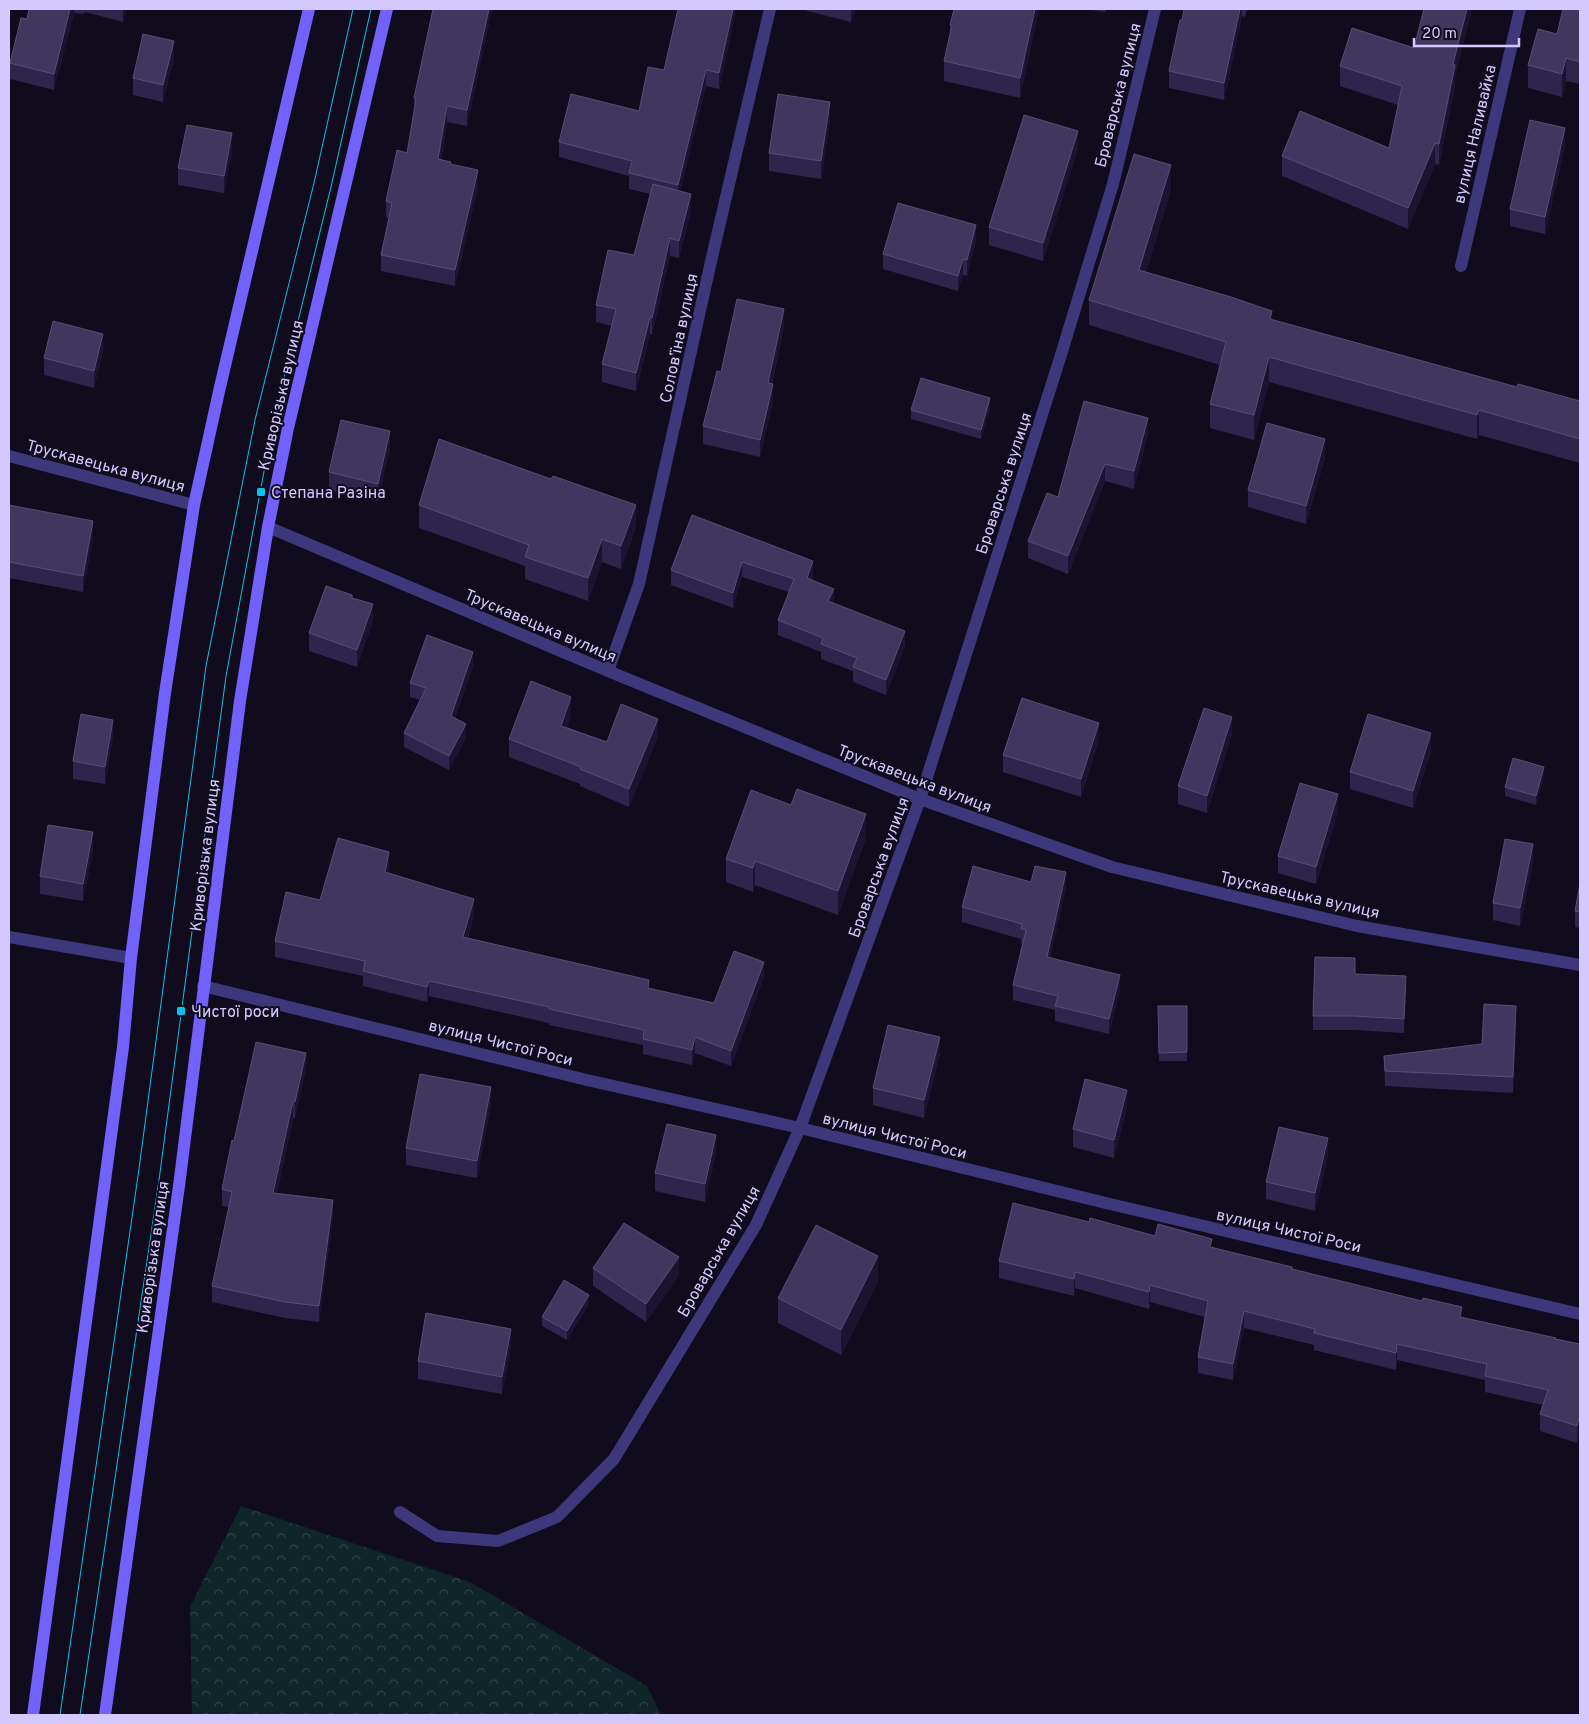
<svg xmlns="http://www.w3.org/2000/svg" width="1589" height="1724" font-family="Overpass,sans-serif">
	<style>
		.forest { fill: url(#forest-crowns) }
		.lines { fill: none; stroke-linecap: round; stroke-linejoin: round }
		.street { stroke: #3f377b; stroke-width: 12 }
		.secondary { stroke: #7261fc; stroke-width: 12 }
		.tram { stroke: #04c4ee; stroke-width: 1 }
		.wall { fill: #2f244b }
		.shaded-wall { fill: #1b1330 }
		.building { fill: #41365e; stroke: #584d77 }
		.poi-dot { fill: #04c4ee; stroke: #100c1d; stroke-width: 2 }
		.labels { text-anchor: middle; stroke-width: 4; stroke-linejoin: round; paint-order: stroke }
		.street-label { font-size: 16px; fill: #d3c9fe; stroke: #100c1d }
		.poi-label { font-size: 16px; fill: #d3c9fe; stroke: #100c1d; text-anchor: start }
	</style>
	<defs>
		<pattern id="forest-crowns" width="20" height="18" patternUnits="userSpaceOnUse" patternTransform="scale(1.25)"><rect width="20" height="18" fill="#0f2527"/><path d="M2 6a3 3 0 1 1 6 0M12 15a3 3 0 1 1 6 0" fill="none" stroke="#314347"/></pattern>
	</defs>
	<rect width="100%" height="100%" fill="#100c1d"/>
	<path class="forest" d="M241 1506 470 1582 647 1686 661 1715H192L190 1607Z"/>
	<g class="lines">
		<g class="street">
			<path d="M1461 266 1520 9"/>
			<path d="M9 456 194 505"/>
			<path d="M268 527 608 671 920 799 1112 867 1357 926 1580 965"/>
			<path d="M608 671 639 584 712 257 770 9"/>
			<path d="M9 937 131 958"/>
			<path d="M203 986 587 1080 800 1128 1110 1204 1580 1314"/>
			<path d="M400 1512 437 1536 498 1541 557 1517 614 1459 756 1225 800 1128 920 799 1060 358 1113 184 1155 9"/>
		</g>
		<g class="secondary">
			<path d="M33 1715 123 1047 131 958 165 693 194 505 220 387 309 9"/>
			<path d="M105 1715 179 1186 240 701 268 527 288 428 387 9"/>
		</g>
		<g class="tram">
			<path d="M60 1715 138 1176 206 666 255 420 314 183 353 9"/>
			<path d="M80 1715 159 1180 226 676 273 423 331 187 371 9"/>
		</g>
	</g>
	<g class="wall">
		<path d="M29 9H126L123 22 85 12 84 14 74 13 54 90 10 79V63L27 19Z"/>
		<path d="M433 9H492L467 126 447 122 441 160 451 164 478 186 455 286 381 271V255L389 218 386 217V201L407 153 414 112V98Z"/>
		<path d="M735 9V15L719 89 706 86 680 191 691 211 679 258 670 256 652 335 650 334 636 391 602 382V364L612 326 596 322V305L634 255 651 194 629 189V176L559 157V142L639 111 664 70Z"/>
		<path d="M807 9H855L851 22 807 11Z"/>
		<path d="M1039 9 1020 98 944 81V61L950 34V25Z"/>
		<path d="M1085 9H1106L1105 12Z"/>
		<path d="M1184 9H1247L1245 17 1242 16 1224 100 1169 88V71Z"/>
		<path d="M1471 9V13L1455 76V85L1439 165 1435 164 1408 229 1282 176V156L1389 148 1398 105 1340 86V66L1414 48Z"/>
		<path d="M1580 9V84L1566 81 1562 97 1528 88V65Z"/>
		<path d="M174 59 163 102 133 95V78Z"/>
		<path d="M830 120 821 179 769 171V153Z"/>
		<path d="M1565 145 1545 234 1510 226V209Z"/>
		<path d="M1078 148 1043 261 989 245V227Z"/>
		<path d="M232 150 224 193 178 185V168Z"/>
		<path d="M1171 190 1146 272 1272 320 1517 387 1580 401V463L1479 435 1477 439 1269 382 1254 440 1210 428V404L1220 365 1089 325V300Z"/>
		<path d="M976 240 967 276 963 275 958 291 883 269V254Z"/>
		<path d="M784 326 772 384 773 401 760 457 703 444V426L721 372Z"/>
		<path d="M103 351 94 388 44 375V358Z"/>
		<path d="M1084 401 1148 435 1134 489 1105 481 1068 574 1028 558V541L1058 497Z"/>
		<path d="M990 407 981 439 911 419V410Z"/>
		<path d="M390 448 378 501 329 490V472Z"/>
		<path d="M1325 457 1306 524 1248 507V490Z"/>
		<path d="M9 505 93 537 83 592 9 578Z"/>
		<path d="M419 505 636 527 621 569 602 562 588 601 525 579V566L419 528Z"/>
		<path d="M692 515 813 576 812 580 834 603 905 646 886 695 853 682V671L821 659V652L778 635V620L789 592 742 577 733 608 671 585V570Z"/>
		<path d="M352 598 373 621 357 667 309 651V633Z"/>
		<path d="M473 666 455 718 466 738 449 770 404 747V733L420 700 410 697V683Z"/>
		<path d="M571 714 567 727 607 742 658 736 629 807 580 786V784L509 757V739Z"/>
		<path d="M1232 734 1207 813 1178 804V786Z"/>
		<path d="M113 737 105 784 73 779V761Z"/>
		<path d="M1099 740 1081 797 1003 772V755Z"/>
		<path d="M1431 751 1413 808 1350 789V772Z"/>
		<path d="M1544 776 1536 805 1505 796V787Z"/>
		<path d="M1338 812 1316 884 1278 873V856Z"/>
		<path d="M866 838 838 915 755 885 753 892 726 882V859Z"/>
		<path d="M93 850 83 901 40 894V876Z"/>
		<path d="M1533 861 1520 926 1493 920V903Z"/>
		<path d="M389 868 388 872 474 914 468 938 649 989 714 1003 764 977 731 1066 695 1053 692 1065 643 1054V1045L549 1025V1023L429 996 427 1002 363 986V976L275 957V941L320 900Z"/>
		<path d="M1031 882 1066 887 1050 958 1120 990 1109 1034 1055 1021V1010L1013 1000V985L1022 944 1021 943V939L962 922V907Z"/>
		<path d="M1580 883V928L1575 927V911Z"/>
		<path d="M1355 974 1406 991 1404 1033 1354 1030H1313V1016Z"/>
		<path d="M1158 1006H1187V1061H1159Z"/>
		<path d="M1516 1022 1513 1093 1385 1086 1384 1056 1482 1044Z"/>
		<path d="M940 1054 924 1118 873 1105V1088Z"/>
		<path d="M306 1069 295 1118H293L277 1193 333 1216 319 1322 285 1318 212 1302V1286L229 1207 222 1206V1189L234 1141Z"/>
		<path d="M491 1104 477 1178 406 1165V1148Z"/>
		<path d="M1127 1107 1114 1158 1073 1147V1129Z"/>
		<path d="M716 1153 705 1202 655 1191V1173Z"/>
		<path d="M1328 1156 1315 1211 1266 1199V1182Z"/>
		<path d="M1089 1222 1155 1236 1212 1247 1462 1317 1580 1344 1577 1443 1540 1431V1414L1543 1405 1485 1392V1380L1397 1360 1396 1370 1314 1350V1345L1244 1328 1233 1380 1198 1373V1357L1205 1317 1150 1302 1149 1309 1075 1288 1074 1296 999 1278V1261Z"/>
		<path d="M593 1268 679 1275 646 1322 593 1286Z"/>
		<path d="M878 1282 841 1355 778 1323V1298Z"/>
		<path d="M589 1304 567 1340 542 1326V1317Z"/>
		<path d="M511 1346 502 1394 418 1379V1361Z"/>
	</g>
	<g class="shaded-wall">
		<path d="M70 9H74V13L54 90V74Z"/>
		<path d="M123 9H126L123 22Z"/>
		<path d="M489 9H492L467 126V110Z"/>
		<path d="M733 9H735V15L719 89V73Z"/>
		<path d="M851 9H855L851 22Z"/>
		<path d="M1035 9H1039L1020 98V78Z"/>
		<path d="M1240 9H1242V16L1224 100V83Z"/>
		<path d="M1467 9H1471V13L1455 76V85L1439 165V144L1453 64Z"/>
		<path d="M174 41V59L163 102V85Z"/>
		<path d="M1566 58V81L1562 97V74Z"/>
		<path d="M706 70V86L678 201V185Z"/>
		<path d="M830 102V120L821 179V161Z"/>
		<path d="M447 106V122L438 175V159Z"/>
		<path d="M1565 128V145L1545 234V217Z"/>
		<path d="M1078 131V148L1043 261V243Z"/>
		<path d="M232 133V150L224 193V176Z"/>
		<path d="M1435 143V164L1408 229V208Z"/>
		<path d="M1171 165V190L1139 295V270Z"/>
		<path d="M478 170V186L455 286V270Z"/>
		<path d="M691 194V211L679 258V241Z"/>
		<path d="M976 225V240L967 276V260Z"/>
		<path d="M670 238V256L652 335V318Z"/>
		<path d="M963 259V275L958 291V276Z"/>
		<path d="M784 309V326L768 400V383Z"/>
		<path d="M1272 311V336L1270 319Z"/>
		<path d="M650 317V334L636 391V373Z"/>
		<path d="M103 334V351L94 388V371Z"/>
		<path d="M1269 357V382L1254 440V415Z"/>
		<path d="M773 384V401L760 457V440Z"/>
		<path d="M990 398V407L981 439V430Z"/>
		<path d="M1479 410V435L1477 439V415Z"/>
		<path d="M1148 418V435L1134 489V471Z"/>
		<path d="M390 431V448L378 501V484Z"/>
		<path d="M1325 439V457L1306 524V506Z"/>
		<path d="M1105 464V481L1068 574V556Z"/>
		<path d="M636 505V527L621 569V546Z"/>
		<path d="M93 521V537L83 592V576Z"/>
		<path d="M602 539V562L588 601V578Z"/>
		<path d="M813 561V576L807 593V578Z"/>
		<path d="M742 562V577L733 608V593Z"/>
		<path d="M834 589V603L828 601Z"/>
		<path d="M373 604V621L357 667V650Z"/>
		<path d="M905 631V646L886 695V680Z"/>
		<path d="M473 652V666L451 730V716Z"/>
		<path d="M571 697V714L561 743V726Z"/>
		<path d="M1232 717V734L1207 813V796Z"/>
		<path d="M658 719V736L629 807V789Z"/>
		<path d="M113 720V737L105 784V767Z"/>
		<path d="M1099 723V740L1081 797V779Z"/>
		<path d="M466 724V738L449 770V756Z"/>
		<path d="M1431 733V751L1413 808V791Z"/>
		<path d="M1544 767V776L1536 805V796Z"/>
		<path d="M1338 794V812L1316 884V867Z"/>
		<path d="M866 814V838L838 915V891Z"/>
		<path d="M93 832V850L83 901V884Z"/>
		<path d="M1533 844V861L1520 926V908Z"/>
		<path d="M389 852V868L385 887V872Z"/>
		<path d="M755 861V885L753 892V868Z"/>
		<path d="M1066 872V887L1047 972V957Z"/>
		<path d="M474 899V914L463 953V937Z"/>
		<path d="M764 962V977L731 1066V1051Z"/>
		<path d="M1120 975V990L1109 1034V1019Z"/>
		<path d="M1406 976V991L1404 1033V1019Z"/>
		<path d="M429 981V996L427 1002V987Z"/>
		<path d="M1516 1006V1022L1513 1093V1077Z"/>
		<path d="M695 1037V1053L692 1065V1050Z"/>
		<path d="M940 1037V1054L924 1118V1100Z"/>
		<path d="M306 1053V1069L295 1118V1102Z"/>
		<path d="M491 1087V1104L477 1178V1161Z"/>
		<path d="M1127 1090V1107L1114 1158V1140Z"/>
		<path d="M293 1101V1118L273 1209V1193Z"/>
		<path d="M716 1135V1153L705 1202V1184Z"/>
		<path d="M1328 1138V1156L1315 1211V1193Z"/>
		<path d="M333 1200V1216L319 1322V1306Z"/>
		<path d="M878 1256V1282L841 1355V1330Z"/>
		<path d="M679 1257V1275L646 1322V1304Z"/>
		<path d="M1075 1272V1288L1074 1296V1279Z"/>
		<path d="M1150 1285V1302L1149 1309V1292Z"/>
		<path d="M589 1295V1304L567 1340V1331Z"/>
		<path d="M1244 1311V1328L1233 1380V1364Z"/>
		<path d="M511 1329V1346L502 1394V1377Z"/>
		<path d="M1397 1344V1360L1396 1370V1353Z"/>
		<path d="M1580 1415V1432L1577 1443V1426Z"/>
	</g>
	<g class="building">
		<path d="M29 9H70L54 74 10 63 21 18 27 19Z"/>
		<path d="M433 9H489L467 110 447 106 438 159 451 162 450 164 478 170 455 270 381 255 392 203 386 201 397 150 407 153 416 99 414 98Z"/>
		<path d="M678 9H733L719 73 706 70 678 185 629 173 632 161 559 142 571 94 639 111 648 67 664 70Z"/>
		<path d="M954 9H1035L1020 78 944 61 952 25H950Z"/>
		<path d="M1184 9H1240L1224 83 1169 71 1180 20H1182Z"/>
		<path d="M1424 9H1467L1453 64 1455 65 1439 144 1435 143 1408 208 1282 156 1300 111 1389 148 1402 86 1340 66 1352 28 1414 48Z"/>
		<path d="M1563 9H1580V62L1566 58 1562 74 1528 65 1538 29 1557 34Z"/>
		<path d="M143 34 174 41 163 85 133 78Z"/>
		<path d="M778 94 830 102 821 161 769 153Z"/>
		<path d="M1024 115 1078 131 1043 243 989 227Z"/>
		<path d="M1530 120 1565 128 1545 217 1510 209Z"/>
		<path d="M187 125 232 133 224 176 178 168Z"/>
		<path d="M1134 154 1171 165 1139 270 1231 297 1272 311 1270 319 1517 387 1518 384 1580 401V439L1479 410 1477 415 1269 357 1254 415 1210 404 1226 342 1089 300Z"/>
		<path d="M653 184 691 194 679 241 670 238 652 318 650 317 636 373 602 364 616 309 596 305 608 250 634 255Z"/>
		<path d="M898 203 976 225 967 260 963 259 958 276 883 254Z"/>
		<path d="M737 299 784 309 768 383 773 384 760 440 703 426 717 371 721 372Z"/>
		<path d="M53 321 103 334 94 371 44 358Z"/>
		<path d="M921 378 990 398 981 430 911 410Z"/>
		<path d="M1084 401 1148 418 1134 471 1105 464 1068 556 1028 541 1047 493 1058 497Z"/>
		<path d="M341 420 390 431 378 484 329 472Z"/>
		<path d="M1267 423 1325 439 1306 506 1248 490Z"/>
		<path d="M439 439 551 479 553 476 636 505 621 546 602 539 588 578 525 557 529 545 419 505Z"/>
		<path d="M9 505 93 521 83 576 9 562Z"/>
		<path d="M692 515 813 561 807 578 834 589 828 601 905 631 886 680 853 667 857 658 821 644 823 638 778 620 794 579 742 562 733 593 671 570Z"/>
		<path d="M326 586 352 595V598L373 604 357 650 309 633Z"/>
		<path d="M427 635 473 652 451 716 466 724 449 756 404 733 426 688 410 683Z"/>
		<path d="M531 681 571 697 561 726 607 742 621 704 658 719 629 789 580 769 581 767 509 739Z"/>
		<path d="M1022 698 1099 723 1081 779 1003 755Z"/>
		<path d="M1204 708 1232 717 1207 796 1178 786Z"/>
		<path d="M81 714 113 720 105 767 73 761Z"/>
		<path d="M1368 714 1431 733 1413 791 1350 772Z"/>
		<path d="M1513 758 1544 767 1536 796 1505 787Z"/>
		<path d="M1300 783 1338 794 1316 867 1278 856Z"/>
		<path d="M797 789 866 814 838 891 755 861 753 868 726 859 751 790 791 805Z"/>
		<path d="M48 825 93 832 83 884 40 876Z"/>
		<path d="M338 838 389 852 385 872 474 899 463 937 649 980 648 988 714 1003 734 951 764 962 731 1051 695 1037 692 1050 643 1039 644 1030 549 1009V1007L429 981 427 987 363 971 365 961 275 941 286 892 320 900Z"/>
		<path d="M1505 839 1533 844 1520 908 1493 903Z"/>
		<path d="M973 866 1031 882 1035 866 1066 872 1047 957 1120 975 1109 1019 1055 1006 1058 996 1013 985 1026 930 1021 929 1022 924 962 907Z"/>
		<path d="M1580 883V912L1575 911Z"/>
		<path d="M1315 957 1355 958V974L1406 976 1404 1019 1354 1016H1313Z"/>
		<path d="M1484 1004 1516 1006 1513 1077 1385 1071 1384 1056 1482 1044Z"/>
		<path d="M1158 1006H1187V1052L1159 1053Z"/>
		<path d="M888 1025 940 1037 924 1100 873 1088Z"/>
		<path d="M256 1042 306 1053 295 1102 293 1101 273 1193 333 1200 319 1306 285 1302 212 1286 232 1192 222 1189 232 1140 234 1141Z"/>
		<path d="M420 1074 491 1087 477 1161 406 1148Z"/>
		<path d="M1085 1079 1127 1090 1114 1140 1073 1129Z"/>
		<path d="M667 1124 716 1135 705 1184 655 1173Z"/>
		<path d="M1279 1127 1328 1138 1315 1193 1266 1182Z"/>
		<path d="M1013 1203 1089 1222 1090 1218 1155 1236 1158 1224 1212 1239 1210 1247 1292 1267V1269L1422 1301 1423 1298 1462 1307 1460 1317 1556 1338 1555 1339 1580 1344V1415L1577 1426 1540 1414 1548 1390 1485 1376 1487 1364 1397 1344 1396 1353 1314 1333 1315 1329 1244 1311 1233 1364 1198 1357 1208 1301 1150 1285 1149 1292 1075 1272 1074 1279 999 1261Z"/>
		<path d="M624 1223 679 1257 646 1304 593 1268Z"/>
		<path d="M816 1225 878 1256 841 1330 778 1298Z"/>
		<path d="M564 1280 589 1295 567 1331 542 1317Z"/>
		<path d="M426 1313 511 1329 502 1377 418 1361Z"/>
	</g>
	<g class="poi-dot">
		<rect x="256" y="487" width="10" height="10" rx="2.5"/>
		<rect x="176" y="1006" width="10" height="10" rx="2.5"/>
	</g>
	<g class="labels">
		<g class="street-label">
			<text transform="translate(1117 95) rotate(-76)" y="6">Броварська вулиця</text>
			<text transform="translate(1474 134) rotate(-77)" y="6">вулиця Наливайка</text>
			<text transform="translate(678 338) rotate(-78)" y="6">Соловʼїна вулиця</text>
			<text transform="translate(280 395) rotate(-77)" y="6">Криворізька вулиця</text>
			<text transform="translate(106 465) rotate(15)" y="6">Трускавецька вулиця</text>
			<text transform="translate(1003 483) rotate(-72)" y="6">Броварська вулиця</text>
			<text transform="translate(541 625) rotate(23)" y="6">Трускавецька вулиця</text>
			<text transform="translate(915 778) rotate(21)" y="6">Трускавецька вулиця</text>
			<text transform="translate(204 855) rotate(-83)" y="6">Криворізька вулиця</text>
			<text transform="translate(878 867) rotate(-70)" y="6">Броварська вулиця</text>
			<text transform="translate(1300 894) rotate(13)" y="6">Трускавецька вулиця</text>
			<text transform="translate(501 1042) rotate(14)" y="6">вулиця Чистої Роси</text>
			<text transform="translate(895 1135) rotate(14)" y="6">вулиця Чистої Роси</text>
			<text transform="translate(1289 1230) rotate(13)" y="6">вулиця Чистої Роси</text>
			<text transform="translate(718 1251) rotate(-60)" y="6">Броварська вулиця</text>
			<text transform="translate(152 1257) rotate(-82)" y="6">Криворізька вулиця</text>
		</g>
		<g class="poi-label">
			<text x="271" y="498">Степана Разіна</text>
			<text x="191" y="1017">Чистої роси</text>
		</g>
	</g>
	<rect width="1589" height="1724" fill="none" stroke="#d3c9fe" stroke-width="20"/>
	<path d="M1414 38v8h105v-8" fill="none" stroke="#d3c9fe" stroke-width="2.5"/>
	<text x="1422" y="38" font-size="15" fill="#d3c9fe" stroke="#100c1d" stroke-width="4" paint-order="stroke">20 m</text>
</svg>
